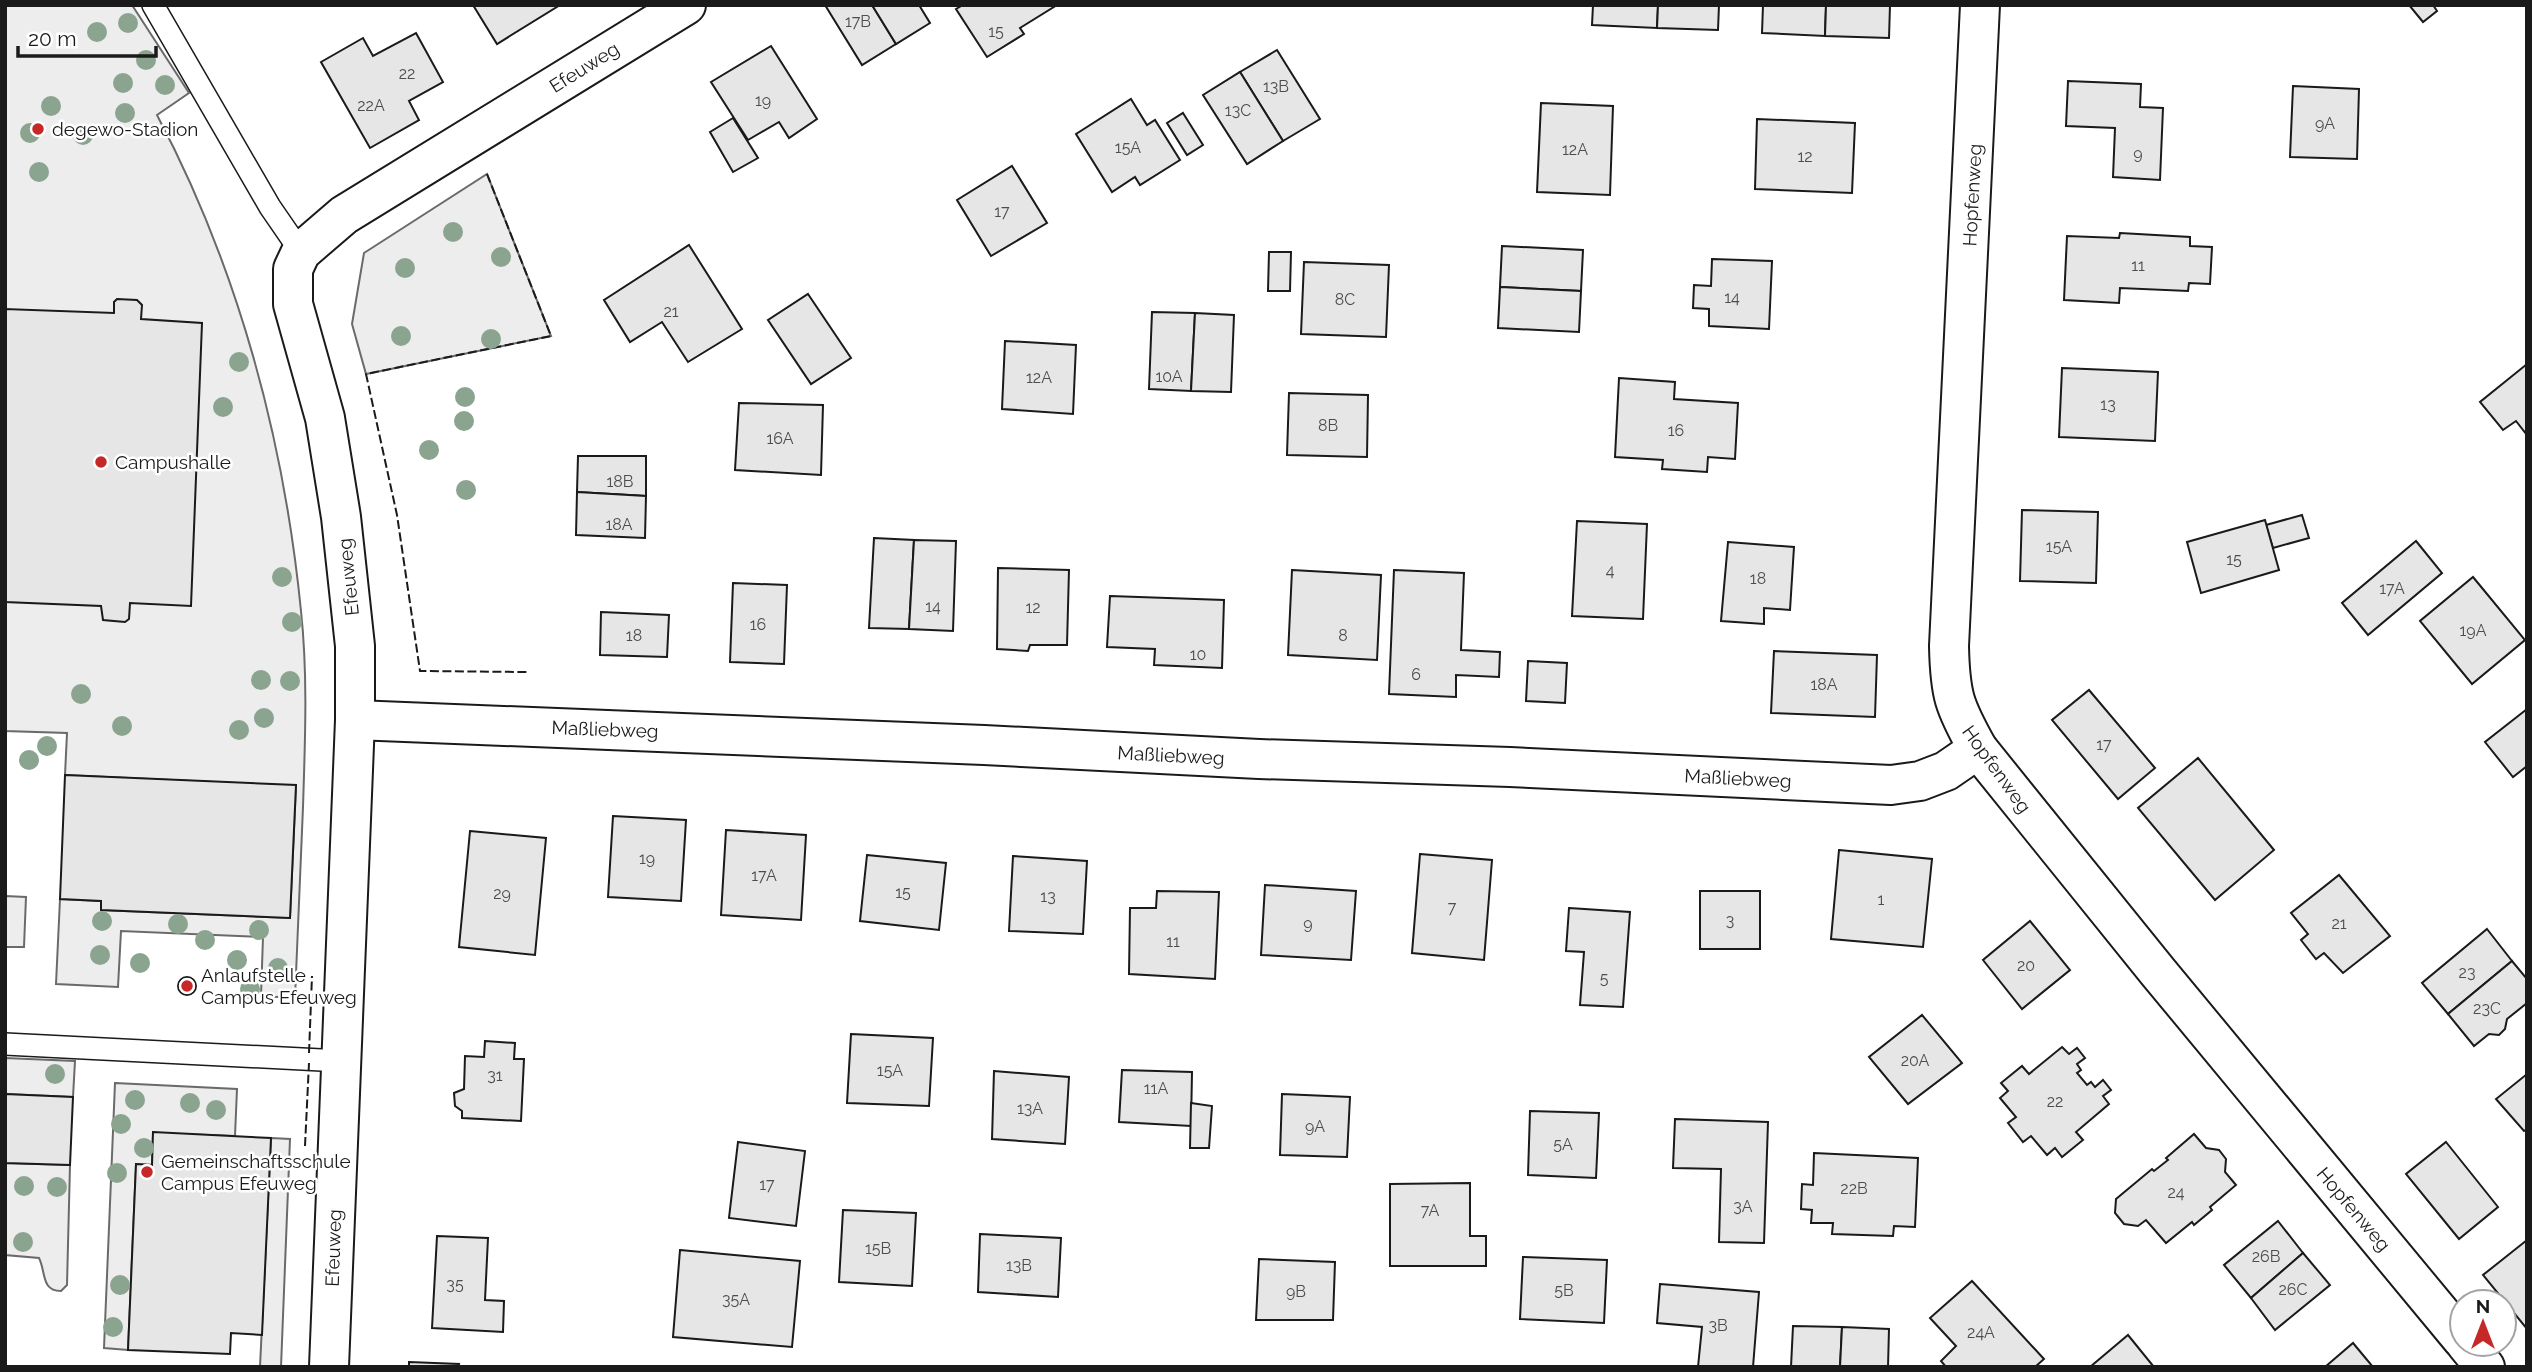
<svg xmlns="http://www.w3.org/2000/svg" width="2532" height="1372" font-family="Raleway,sans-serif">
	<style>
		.green { fill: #ededed; stroke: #6a6a6a; stroke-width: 2 }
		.building { fill: #e6e6e6; stroke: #1a1a1a; stroke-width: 2 }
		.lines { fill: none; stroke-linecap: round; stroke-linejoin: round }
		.lane-casing { stroke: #1a1a1a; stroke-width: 24 }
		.street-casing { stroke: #1a1a1a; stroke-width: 42 }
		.lane { stroke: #fff; stroke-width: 21 }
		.street { stroke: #fff; stroke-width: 38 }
		.fence { stroke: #1a1a1a; stroke-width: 2; stroke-dasharray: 9 3.5; stroke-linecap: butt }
		.tree { fill: #8aa48f }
		.poi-dot { fill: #c62828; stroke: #fff; stroke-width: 2.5 }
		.labels { text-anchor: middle; stroke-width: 5; stroke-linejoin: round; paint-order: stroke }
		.number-label { font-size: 16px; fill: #4d4d4d }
		.street-label { font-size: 19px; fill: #1a1a1a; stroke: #fff }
		.poi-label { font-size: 19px; fill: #1a1a1a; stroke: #fff; text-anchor: start }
	</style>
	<rect width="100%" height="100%" fill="#fff"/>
	<g class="green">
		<path d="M5 5H132L189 93 157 115C238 268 284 439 301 611 308 676 305 742 303 807 300 871 298 934 295 998L261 996 263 937 121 931 118 987 56 984 60 899 101 901V910L290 918 296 786 65 775 67 733 5 731Z"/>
		<path d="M487 174 551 336 366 374 352 324 364 253Z"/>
		<path d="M5 896 26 897 24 947H5Z"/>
		<path d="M5 1058 75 1061 73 1097 5 1094Z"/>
		<path d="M115 1083 237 1089 235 1136 153 1133 152 1165 136 1164 128 1350 104 1348Z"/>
		<path d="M271 1138 290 1139 281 1367H260Z"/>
		<path d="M5 1163 70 1165 67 1285 61 1291C41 1291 46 1272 39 1258L5 1255Z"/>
	</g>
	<g class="building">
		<path d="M473 5H560L497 44Z"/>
		<path d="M825 5H872L896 44 862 65Z"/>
		<path d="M872 5H919L930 23 896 44Z"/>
		<path d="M963 5H1057L1020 28 1024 34 987 57 956 9Z"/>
		<path d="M1593 5H1658L1657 28 1592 25Z"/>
		<path d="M1658 5H1719L1718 30 1657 28Z"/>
		<path d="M1763 5H1826L1825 36 1762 33Z"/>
		<path d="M1826 5H1890L1889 38 1825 36Z"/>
		<path d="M2409 5H2433L2437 11 2423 22Z"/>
		<path d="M416 33 443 82 409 101 419 120 370 148 321 62 363 38 373 56Z"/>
		<path d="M771 46 817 119 789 138 779 122 748 140 711 82Z"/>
		<path d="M1277 50 1320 119 1283 141 1240 72Z"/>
		<path d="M1240 72 1283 141 1247 164 1203 95Z"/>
		<path d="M2068 81 2141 84 2140 107 2163 108 2160 180 2113 177 2115 128 2066 126Z"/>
		<path d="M2293 86 2359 89 2357 159 2290 157Z"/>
		<path d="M1131 99 1147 125 1155 120 1180 160 1140 185 1135 177 1112 192 1076 134Z"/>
		<path d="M1541 103 1613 106 1610 195 1537 192Z"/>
		<path d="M1183 113 1203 145 1187 155 1167 123Z"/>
		<path d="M733 118 758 158 733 172 710 132Z"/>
		<path d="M1757 119 1855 123 1852 193 1755 189Z"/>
		<path d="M1012 166 1047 223 991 256 957 200Z"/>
		<path d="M2120 233 2190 237V246L2212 247 2210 284 2189 283 2188 291 2120 288 2119 303 2064 300 2067 236 2119 238Z"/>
		<path d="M689 245 742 329 688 362 662 322 630 342 604 300Z"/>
		<path d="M1502 246 1583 250 1581 291 1500 287Z"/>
		<path d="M1269 252H1291L1290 291H1268Z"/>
		<path d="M1712 259 1772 261 1769 329 1709 326V309L1693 308 1694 285 1711 286Z"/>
		<path d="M1304 262 1389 265 1386 337 1301 334Z"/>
		<path d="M1500 287 1581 291 1579 332 1498 328Z"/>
		<path d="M808 294 851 358 811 384 768 320Z"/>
		<path d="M117 299 137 300 142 305 141 319 202 323 191 606 130 603 129 619 125 622 103 620 101 606 5 602V309L114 313V302Z"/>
		<path d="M1152 312 1195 313 1191 391 1149 389Z"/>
		<path d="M1195 313 1234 315 1231 392 1191 391Z"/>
		<path d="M1005 341 1076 345 1073 414 1002 409Z"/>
		<path d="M2527 364V435L2516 421 2503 430 2480 402Z"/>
		<path d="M2062 368 2158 372 2155 441 2059 437Z"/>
		<path d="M1619 378 1675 382 1674 399 1738 403 1735 459 1708 457 1707 472 1662 469 1663 460 1615 457Z"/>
		<path d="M1289 393 1368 395 1367 457 1287 455Z"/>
		<path d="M739 403 823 405 821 475 735 470Z"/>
		<path d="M578 456H646V496L577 492Z"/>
		<path d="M577 492 646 496 645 538 576 535Z"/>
		<path d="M2022 510 2098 512 2096 583 2020 581Z"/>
		<path d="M2302 515 2309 538 2273 548 2266 525Z"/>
		<path d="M2265 520 2279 570 2201 593 2187 542Z"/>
		<path d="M1577 521 1647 524 1643 619 1572 616Z"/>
		<path d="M874 538 914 540 909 629 869 628Z"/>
		<path d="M914 540 956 541 953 631 909 629Z"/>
		<path d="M2416 541 2442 573 2368 635 2342 603Z"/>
		<path d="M1728 542 1794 547 1790 610 1764 608V624L1721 621Z"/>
		<path d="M998 568 1069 570 1067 645H1030L1028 651 997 649Z"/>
		<path d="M1292 570 1381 575 1377 660 1288 655Z"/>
		<path d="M1394 570 1464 573 1461 650 1500 652 1499 677 1456 675V697L1389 694Z"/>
		<path d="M2473 577 2525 640 2472 684 2420 621Z"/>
		<path d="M733 583 787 585 784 664 730 662Z"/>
		<path d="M1110 596 1224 600 1222 668 1154 665 1155 649 1107 647Z"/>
		<path d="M601 612 669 615 667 657 600 655Z"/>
		<path d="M1774 651 1877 655 1875 717 1771 713Z"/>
		<path d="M1528 661 1567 663 1565 703 1526 701Z"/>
		<path d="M2089 690 2155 768 2118 799 2052 720Z"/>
		<path d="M2527 709V766L2513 777 2485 742Z"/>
		<path d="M2198 758 2274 850 2215 900 2138 808Z"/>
		<path d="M65 775 296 785 290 918 101 910V901L60 899Z"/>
		<path d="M613 816 686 820 681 901 608 897Z"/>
		<path d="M726 830 806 835 801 920 721 915Z"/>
		<path d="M470 831 546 838 535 955 459 947Z"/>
		<path d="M1839 850 1932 859 1923 947 1831 939Z"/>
		<path d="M1420 854 1492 860 1484 960 1412 953Z"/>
		<path d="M867 855 946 863 939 930 860 921Z"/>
		<path d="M1013 856 1087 861 1083 934 1009 931Z"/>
		<path d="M2339 875 2390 936 2343 973 2324 953 2316 959 2301 940 2308 934 2291 913Z"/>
		<path d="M1265 885 1356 891 1351 960 1261 955Z"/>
		<path d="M1157 891 1219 892 1215 979 1129 974 1130 908H1156Z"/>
		<rect x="1700" y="891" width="60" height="58"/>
		<path d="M1569 908 1630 912 1623 1007 1580 1005 1584 952 1566 951Z"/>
		<path d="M2030 921 2070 970 2022 1009 1983 960Z"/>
		<path d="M2487 929 2512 961 2448 1014 2422 983Z"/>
		<path d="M2512 961 2527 979V1003L2507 1019 2505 1029 2499 1035 2489 1034 2474 1046 2448 1014Z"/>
		<circle cx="187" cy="986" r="9"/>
		<path d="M1922 1015 1962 1063 1908 1104 1869 1057Z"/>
		<path d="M851 1034 933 1038 929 1106 847 1103Z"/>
		<path d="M485 1041 515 1043 514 1059H524L521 1121 462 1118V1111L455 1106 454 1093 464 1089 465 1056 484 1057Z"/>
		<path d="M2062 1047 2069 1054 2077 1048 2085 1058 2077 1064 2081 1070 2077 1073 2087 1085 2091 1082 2095 1087 2103 1080 2111 1090 2103 1096 2109 1104 2076 1132 2083 1140 2062 1157 2055 1148 2047 1155 2031 1136 2023 1142 2008 1123 2016 1117 2000 1098 2008 1091 2001 1083 2022 1066 2029 1074Z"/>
		<path d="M1122 1070 1192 1072 1191 1126 1119 1122Z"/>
		<path d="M994 1071 1069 1077 1065 1144 992 1139Z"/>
		<path d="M2527 1074V1129L2524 1131 2496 1099Z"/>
		<path d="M5 1094 73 1097 70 1165 5 1163Z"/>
		<path d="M1282 1094 1350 1097 1347 1157 1280 1155Z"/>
		<path d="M1191 1103 1212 1106 1209 1148H1190Z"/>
		<path d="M1530 1111 1599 1113 1596 1178 1528 1175Z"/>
		<path d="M1675 1119 1768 1122 1764 1243 1719 1242 1721 1169 1673 1168Z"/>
		<path d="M153 1132 271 1138 262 1335 231 1333 230 1354 128 1350 136 1164 152 1165Z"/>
		<path d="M2194 1134 2206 1148 2219 1150 2226 1159 2225 1172 2236 1185 2210 1207 2212 1210 2194 1225 2192 1222 2166 1243 2146 1220 2138 1226 2124 1224 2115 1213 2116 1199 2152 1169 2154 1171 2168 1160 2166 1158Z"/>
		<path d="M738 1142 805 1151 796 1226 729 1218Z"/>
		<path d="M2446 1142 2498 1207 2459 1239 2406 1174Z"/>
		<path d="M1814 1153 1918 1158 1915 1227 1894 1226 1893 1236 1832 1234 1833 1223H1811L1812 1210 1801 1209 1802 1184 1813 1185Z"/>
		<path d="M1470 1183V1236H1486V1266H1390V1184Z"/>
		<path d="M843 1210 916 1213 912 1286 839 1282Z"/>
		<path d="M2278 1221 2303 1253 2251 1298 2224 1265Z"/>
		<path d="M980 1234 1061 1238 1058 1297 978 1292Z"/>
		<path d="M437 1236 488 1238 485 1300 504 1301 503 1332 432 1328Z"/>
		<path d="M2527 1240V1329L2483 1275Z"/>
		<path d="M680 1250 800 1261 792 1347 673 1337Z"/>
		<path d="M2303 1253 2330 1285 2275 1330 2251 1298Z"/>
		<path d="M1523 1257 1607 1260 1604 1323 1520 1319Z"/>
		<path d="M1259 1259 1335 1262 1333 1320H1256Z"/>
		<path d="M1972 1281 2044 1359 2035 1367H1946L1941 1361 1956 1346 1930 1318Z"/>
		<path d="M1660 1284 1759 1292 1753 1367H1698L1702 1327 1657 1323Z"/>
		<path d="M1793 1326 1842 1327 1840 1367H1791Z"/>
		<path d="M1842 1327 1889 1329 1888 1367H1840Z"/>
		<path d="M2128 1335 2154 1367H2090Z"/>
		<path d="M2353 1343 2373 1367H2325Z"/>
		<path d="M409 1362 459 1364 458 1367H409Z"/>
	</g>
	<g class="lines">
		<defs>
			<g id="lane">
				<path d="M153 5 270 207 301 252"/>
				<path d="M5 1044 341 1061"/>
			</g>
			<g id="street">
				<path d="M1980 5 1949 646C1950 695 1954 706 1978 749L2158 972 2462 1339"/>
				<path d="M355 720 984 745 1259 759 1510 767 1891 785 1920 781 1946 771 1978 749"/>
				<path d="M2466 1344 2485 1367"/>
				<path d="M329 1367 355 720V646L341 517 325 418 293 304V269L301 252 344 215 686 5"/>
			</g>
		</defs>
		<use href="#lane" class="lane-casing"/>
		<use href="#street" class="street-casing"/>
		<use href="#lane" class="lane"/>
		<use href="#street" class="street"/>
		<g class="fence">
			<path d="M487 174 551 336 366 374 397 515 420 671 527 672"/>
			<path d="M309 1053 312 976"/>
			<path d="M305 1146 309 1063"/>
		</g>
	</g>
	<g class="tree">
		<circle cx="128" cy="23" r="10"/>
		<circle cx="97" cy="32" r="10"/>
		<circle cx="146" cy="60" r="10"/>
		<circle cx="123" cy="83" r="10"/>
		<circle cx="165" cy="85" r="10"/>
		<circle cx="51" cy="106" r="10"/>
		<circle cx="125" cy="113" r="10"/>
		<circle cx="30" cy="133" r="10"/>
		<circle cx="83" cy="135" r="10"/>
		<circle cx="39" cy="172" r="10"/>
		<circle cx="453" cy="232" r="10"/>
		<circle cx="501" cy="257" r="10"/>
		<circle cx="405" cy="268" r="10"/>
		<circle cx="401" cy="336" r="10"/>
		<circle cx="491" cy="339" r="10"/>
		<circle cx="239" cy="362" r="10"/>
		<circle cx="465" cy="397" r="10"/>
		<circle cx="223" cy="407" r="10"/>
		<circle cx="464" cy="421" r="10"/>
		<circle cx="429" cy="450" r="10"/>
		<circle cx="466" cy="490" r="10"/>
		<circle cx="282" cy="577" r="10"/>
		<circle cx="292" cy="622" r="10"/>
		<circle cx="261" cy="680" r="10"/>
		<circle cx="290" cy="681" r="10"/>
		<circle cx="81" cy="694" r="10"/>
		<circle cx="264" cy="718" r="10"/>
		<circle cx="122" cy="726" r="10"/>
		<circle cx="239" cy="730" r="10"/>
		<circle cx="47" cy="746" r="10"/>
		<circle cx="29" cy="760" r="10"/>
		<circle cx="102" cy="921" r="10"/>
		<circle cx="178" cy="924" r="10"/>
		<circle cx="259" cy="930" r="10"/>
		<circle cx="205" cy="940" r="10"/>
		<circle cx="100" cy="955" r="10"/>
		<circle cx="237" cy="960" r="10"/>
		<circle cx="140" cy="963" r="10"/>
		<circle cx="278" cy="968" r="10"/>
		<circle cx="250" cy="989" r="10"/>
		<circle cx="55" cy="1074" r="10"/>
		<circle cx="135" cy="1100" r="10"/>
		<circle cx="190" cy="1103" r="10"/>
		<circle cx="216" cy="1110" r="10"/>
		<circle cx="121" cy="1124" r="10"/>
		<circle cx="144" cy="1148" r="10"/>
		<circle cx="117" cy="1173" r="10"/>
		<circle cx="24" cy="1186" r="10"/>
		<circle cx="57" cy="1187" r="10"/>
		<circle cx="23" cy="1242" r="10"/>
		<circle cx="120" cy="1285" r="10"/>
		<circle cx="113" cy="1327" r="10"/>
	</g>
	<g class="poi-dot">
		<circle cx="38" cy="129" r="7"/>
		<circle cx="101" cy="462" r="7"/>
		<circle cx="187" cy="986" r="7"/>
		<circle cx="147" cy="1172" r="7"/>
	</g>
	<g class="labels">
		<g class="number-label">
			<text x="858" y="27">17B</text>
			<text x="996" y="37">15</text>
			<text x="407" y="79">22</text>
			<text x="1276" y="92">13B</text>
			<text x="763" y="106">19</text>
			<text x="371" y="111">22A</text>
			<text x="1238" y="116">13C</text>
			<text x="2325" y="129">9A</text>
			<text x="1128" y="153">15A</text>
			<text x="1575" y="155">12A</text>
			<text x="2138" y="159">9</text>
			<text x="1805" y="162">12</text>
			<text x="1002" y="217">17</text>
			<text x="2138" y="271">11</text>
			<text x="1732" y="303">14</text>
			<text x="1345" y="305">8C</text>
			<text x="671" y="317">21</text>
			<text x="1169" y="382">10A</text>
			<text x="1039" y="383">12A</text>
			<text x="2108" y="410">13</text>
			<text x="1328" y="431">8B</text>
			<text x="1676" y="436">16</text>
			<text x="780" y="444">16A</text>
			<text x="620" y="487">18B</text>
			<text x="619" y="530">18A</text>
			<text x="2059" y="552">15A</text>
			<text x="2234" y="565">15</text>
			<text x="1610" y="576">4</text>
			<text x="1758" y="584">18</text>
			<text x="2392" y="594">17A</text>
			<text x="933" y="612">14</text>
			<text x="1033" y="613">12</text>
			<text x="758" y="630">16</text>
			<text x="2473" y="636">19A</text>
			<text x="634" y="641">18</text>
			<text x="1343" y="641">8</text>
			<text x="1198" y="660">10</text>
			<text x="1416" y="680">6</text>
			<text x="1824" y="690">18A</text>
			<text x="2104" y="750">17</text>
			<text x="647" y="864">19</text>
			<text x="764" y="881">17A</text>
			<text x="903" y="898">15</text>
			<text x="502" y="899">29</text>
			<text x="1048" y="902">13</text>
			<text x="1881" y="905">1</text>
			<text x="1452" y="913">7</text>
			<text x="1730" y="926">3</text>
			<text x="1308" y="929">9</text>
			<text x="2339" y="929">21</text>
			<text x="1173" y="947">11</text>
			<text x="2026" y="971">20</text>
			<text x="2467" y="978">23</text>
			<text x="1604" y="984">5</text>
			<text x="2487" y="1014">23C</text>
			<text x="1915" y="1066">20A</text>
			<text x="890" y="1076">15A</text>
			<text x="495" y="1081">31</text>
			<text x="1156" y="1094">11A</text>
			<text x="2055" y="1107">22</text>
			<text x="1030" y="1114">13A</text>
			<text x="1315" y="1132">9A</text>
			<text x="1563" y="1150">5A</text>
			<text x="767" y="1190">17</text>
			<text x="1854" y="1194">22B</text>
			<text x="2176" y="1198">24</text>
			<text x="1743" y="1212">3A</text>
			<text x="1430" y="1216">7A</text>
			<text x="878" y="1254">15B</text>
			<text x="2266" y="1262">26B</text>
			<text x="1019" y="1271">13B</text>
			<text x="455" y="1290">35</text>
			<text x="2293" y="1295">26C</text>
			<text x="1564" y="1296">5B</text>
			<text x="1296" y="1297">9B</text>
			<text x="736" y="1305">35A</text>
			<text x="1718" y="1331">3B</text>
			<text x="1981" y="1338">24A</text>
		</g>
		<g class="street-label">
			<text transform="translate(584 67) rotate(-32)" y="7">Efeuweg</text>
			<text transform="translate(1972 195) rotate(-87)" y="7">Hopfenweg</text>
			<text transform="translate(348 577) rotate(-96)" y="7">Efeuweg</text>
			<text transform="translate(605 729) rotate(2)" y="7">Maßliebweg</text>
			<text transform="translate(1171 755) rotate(3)" y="7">Maßliebweg</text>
			<text transform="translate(1997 769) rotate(54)" y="7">Hopfenweg</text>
			<text transform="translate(1738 778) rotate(3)" y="7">Maßliebweg</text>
			<text transform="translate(2354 1209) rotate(50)" y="7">Hopfenweg</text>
			<text transform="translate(333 1248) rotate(-88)" y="7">Efeuweg</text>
		</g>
		<g class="poi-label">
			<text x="52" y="136">degewo-Stadion</text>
			<text x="115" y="469">Campushalle</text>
			<text x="201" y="982">Anlaufstelle<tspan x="201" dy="22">Campus Efeuweg</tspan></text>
			<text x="161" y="1168">Gemeinschaftsschule<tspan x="161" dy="22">Campus Efeuweg</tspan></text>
		</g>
	</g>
	<rect width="2532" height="1372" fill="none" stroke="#1a1a1a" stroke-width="14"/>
	<g transform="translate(2483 1323)"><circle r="33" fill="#ffffff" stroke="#a3a3a3" stroke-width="2"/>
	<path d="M0-5L12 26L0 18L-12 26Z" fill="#c62828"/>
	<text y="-10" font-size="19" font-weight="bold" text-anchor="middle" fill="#1a1a1a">N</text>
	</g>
	<path d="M18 46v10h138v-10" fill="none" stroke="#1a1a1a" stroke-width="3.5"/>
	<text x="28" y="46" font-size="21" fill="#1a1a1a" stroke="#ffffff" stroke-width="5" paint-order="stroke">20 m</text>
</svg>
